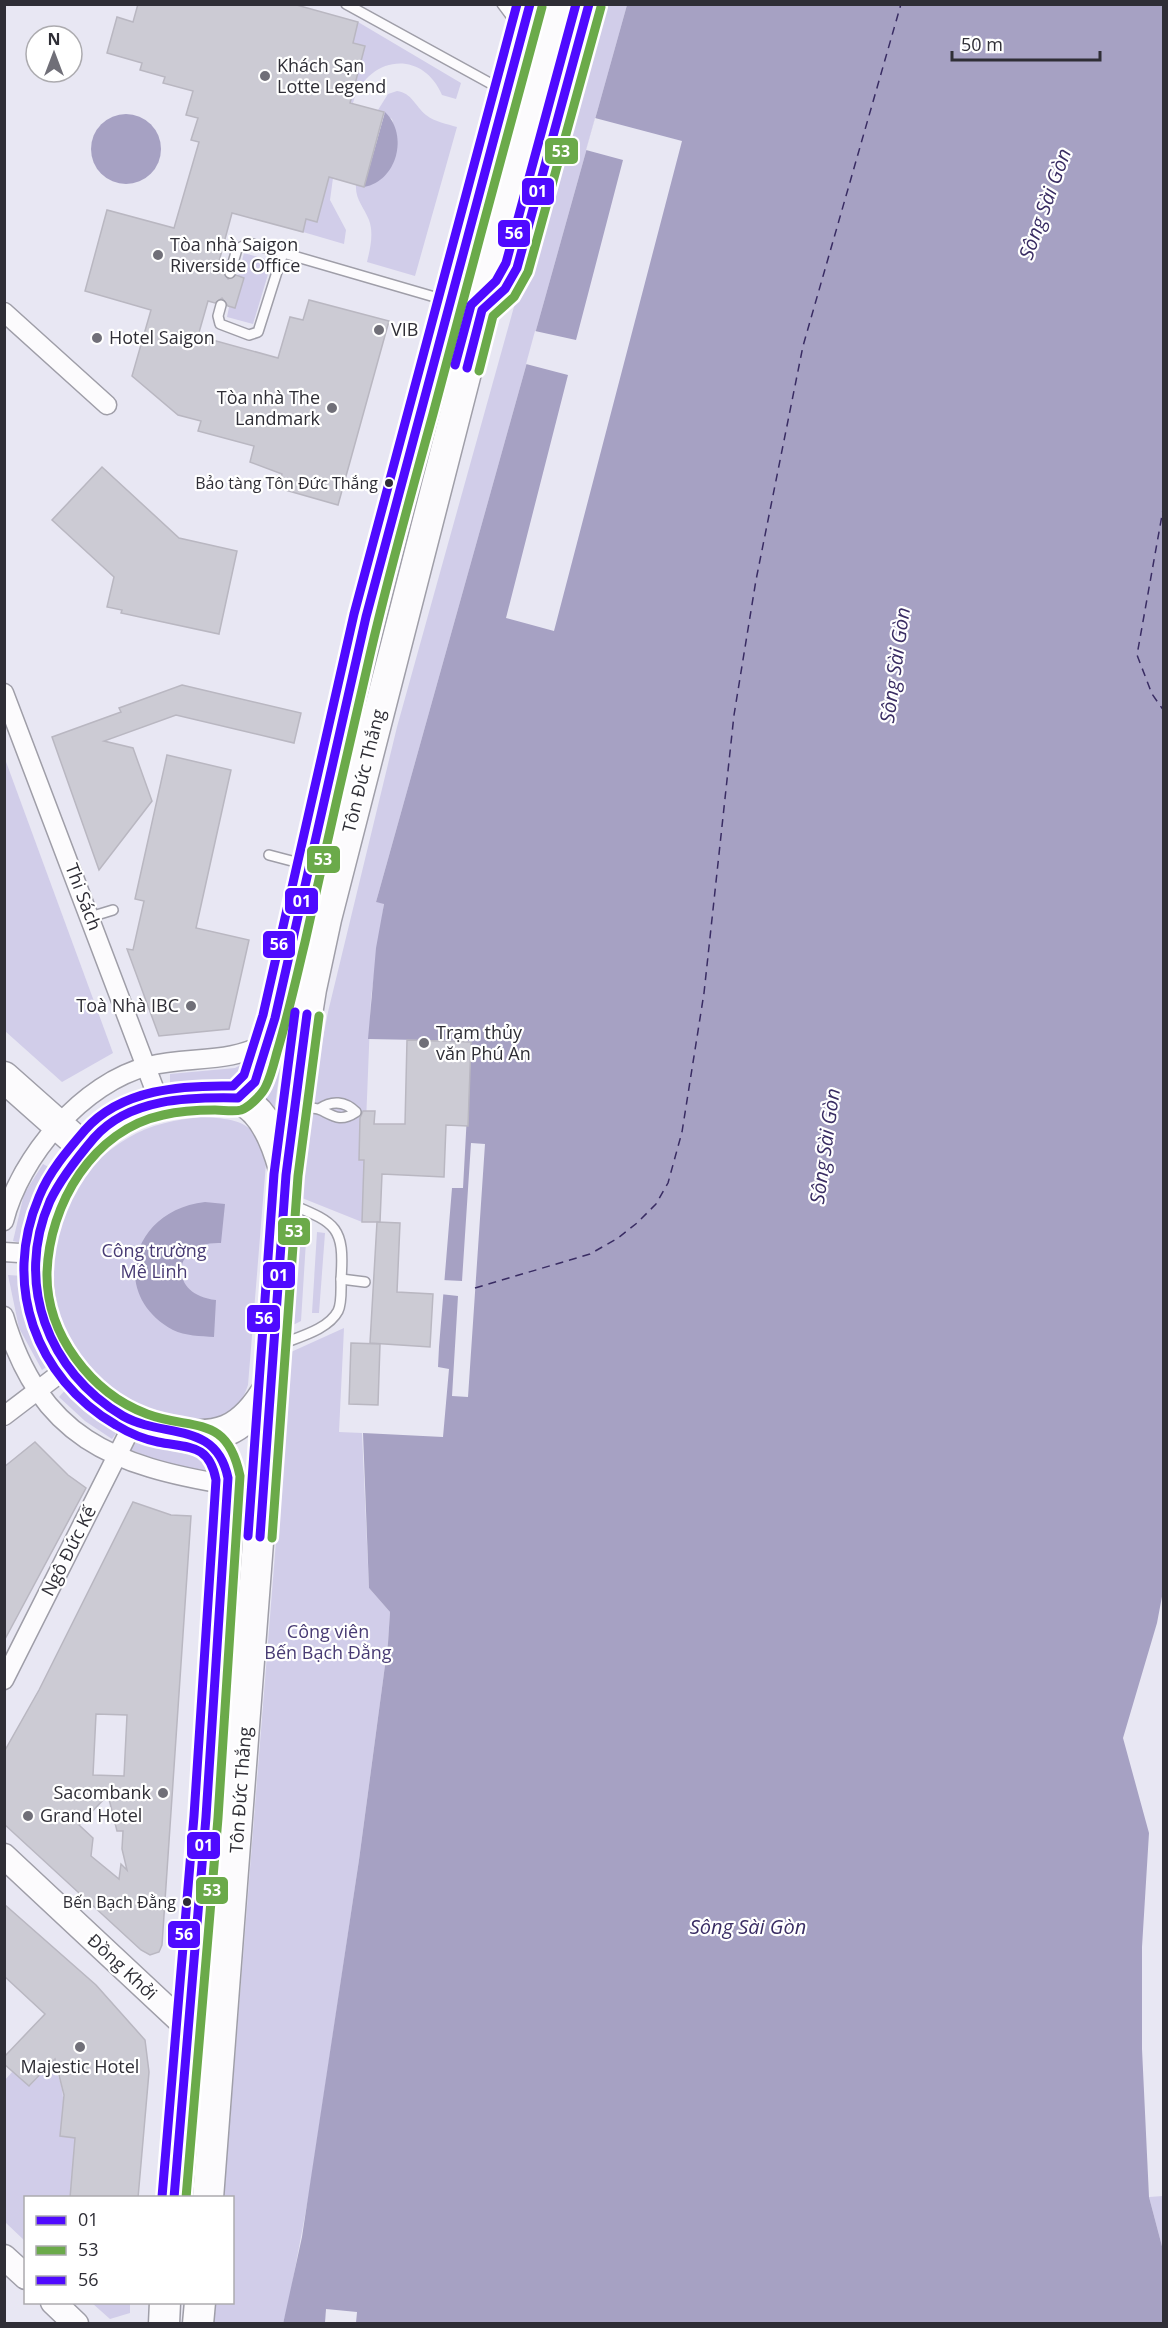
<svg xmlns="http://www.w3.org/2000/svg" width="1168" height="2328" font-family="'Open Sans',sans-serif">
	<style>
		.green { fill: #d1cde9 }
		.water { fill: #a6a1c3 }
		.pier { fill: #e8e7f3 }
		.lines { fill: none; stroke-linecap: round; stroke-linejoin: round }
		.ferry { stroke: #392c63; stroke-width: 1.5; stroke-dasharray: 8 6; stroke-linecap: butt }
		.building { fill: #cccbd4; stroke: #b9b7c1; stroke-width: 1.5; fill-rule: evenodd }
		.service-casing { stroke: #9f9ea8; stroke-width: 12 }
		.minor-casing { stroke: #9f9ea8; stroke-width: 21 }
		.tertiary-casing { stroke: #9f9ea8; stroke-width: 27 }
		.secondary-casing { stroke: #9f9ea8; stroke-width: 30 }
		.primary-casing { stroke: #9f9ea8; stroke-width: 33 }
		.service { stroke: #fcfbfd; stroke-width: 9 }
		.minor { stroke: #fcfbfd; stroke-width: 18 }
		.tertiary { stroke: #fcfbfd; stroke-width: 24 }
		.secondary { stroke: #fcfbfd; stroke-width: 27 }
		.primary { stroke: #fcfbfd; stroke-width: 30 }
		.bus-1-casing { stroke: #fff; stroke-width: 14 }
		.bus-2-casing { stroke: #fff; stroke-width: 14 }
		.bus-3-casing { stroke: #fff; stroke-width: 14 }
		.bus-1 { stroke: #4f0aff; stroke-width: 9 }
		.bus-2 { stroke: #6baa4a; stroke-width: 9 }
		.bus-3 { stroke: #4f0aff; stroke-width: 9 }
		.poi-dot { fill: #706f78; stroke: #fff; stroke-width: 2 }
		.bus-dot { fill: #2f2e36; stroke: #fff; stroke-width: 2 }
		.labels { text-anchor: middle; stroke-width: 4.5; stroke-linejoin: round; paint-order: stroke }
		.bus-label { font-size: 16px; fill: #2f2e36; stroke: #fff; text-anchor: end }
		.poi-label { font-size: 18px; fill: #2f2e36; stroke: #fff; text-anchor: start }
		.street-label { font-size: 18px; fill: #2f2e36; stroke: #fff }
		.park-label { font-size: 18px; fill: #483b74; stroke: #fff }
		.water-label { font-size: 20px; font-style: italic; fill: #392c63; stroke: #fff }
		.line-badge { stroke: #fff; stroke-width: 2 }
		.badge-label { font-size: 16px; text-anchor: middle; font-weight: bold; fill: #fff }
	</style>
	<rect width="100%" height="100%" fill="#e8e7f3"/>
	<g class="green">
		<path d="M598 5H627L376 902 384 903 371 998 362 1222 302 1198 317 1069 328 1012 397 727Z"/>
		<path d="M358 22 461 83 456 99 442 95C422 48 367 56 353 103L350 102 364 46 353 43Z"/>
		<path d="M397 91C412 93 415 106 426 115 435 122 447 124 457 127L415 276 367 262C370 249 374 234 369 220 364 207 355 199 356 185L396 152 397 138 392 119 378 110 388 94Z"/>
		<path d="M329 177 333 178 330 200 346 230 344 244 303 232 306 219Z"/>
		<path d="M244 253 272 261 253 324 227 317 229 307 235 308 244 278 238 276Z"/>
		<path d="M5 759 113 1053 62 1082 5 1031Z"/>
		<path d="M252 1059 245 1074 231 1081 170 1084V1074L235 1068Z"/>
		<path d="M276 1068H280L274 1113 263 1096Z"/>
		<path d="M201 1117C241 1119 257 1122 266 1163L248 1385C237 1417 223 1422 190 1420 164 1419 139 1410 118 1395 25 1332 31 1194 128 1138 151 1124 175 1120 201 1117Z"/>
		<path d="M43 1164 54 1170 26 1244 13 1241 24 1194Z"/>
		<path d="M300 1222 307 1225 301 1321 293 1325Z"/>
		<path d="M317 1232 325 1233 319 1313H312Z"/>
		<path d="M8 1275 23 1276 52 1363 42 1370 19 1328Z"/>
		<path d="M344 1328 339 1432 362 1433 369 1588 390 1612 388 1643 359 1860 309 2194 288 2306 283 2323 214 2324 216 2303 232 2302V2198L224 2197 291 1352Z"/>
		<path d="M68 1387 120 1428 112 1439 85 1421 59 1397Z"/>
		<path d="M137 1438 163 1449 207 1458 213 1475 164 1463 131 1450Z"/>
		<path d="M51 2064C68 2087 63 2109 61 2136L75 2138 70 2197 26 2198 25 2241 5 2222V2080L13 2071 30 2086Z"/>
		<path d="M1163 2196V2250L1149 2197Z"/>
		<path d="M92 2303H130V2313L110 2319Z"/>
	</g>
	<g class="water">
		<path d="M627 5H1163L1164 1586 1157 1623 1123 1738 1149 1833 1142 1947V2049L1149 2197 1163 2250V2323L283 2324 302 2237 359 1860 388 1643 390 1612 369 1588 363 1433 443 1437 449 1369 438 1367 439 1347 452 1188H463L471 1041 368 1039 376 948 384 904 376 902Z"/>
		<path d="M385 112C409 135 397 181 364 187Z"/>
		<circle cx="126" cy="149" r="35"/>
		<path d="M205 1202 225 1204 221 1243C171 1241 167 1295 216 1300L214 1337C201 1336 185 1336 173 1330 108 1295 131 1210 205 1202Z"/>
	</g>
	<g class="pier">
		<path d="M595 118 682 141 554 631 506 618 568 375 526 364 535 331 576 340 623 160 586 150Z"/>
		<path d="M471 1143 485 1144 468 1397 452 1396 458 1296 440 1294 442 1280 462 1281Z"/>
		<path d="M326 2309 357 2312 356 2323H325Z"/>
	</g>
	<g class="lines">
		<g class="ferry">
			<path d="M1164 504 1137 655 1152 694 1164 711"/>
			<path d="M475 1288 590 1254 618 1238 637 1223 656 1204 668 1183 682 1132 704 993 734 715 756 580 803 346 901 4"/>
		</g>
	</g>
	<g class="building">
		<path d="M138 4H293L358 22 353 43 365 46 350 103 384 112 364 187 329 177 317 222 306 219 303 232 232 213 217 269 223 271 228 279 236 275 244 278 235 308 228 306 222 298 215 303 208 301 198 336 278 358 290 317 303 320 309 300 389 321 338 505 278 488 282 474 250 462 254 446 198 431 201 421 178 415 132 376 151 310 85 291 107 210 174 228 199 142 191 140 198 118 186 115 193 91 163 83 165 77 140 70 142 63 107 53 117 17 133 22Z"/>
		<path d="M102 467 179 538 237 551 219 634 121 613 122 610 107 607 114 577 52 520Z"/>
		<path d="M182 685 301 713 294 743 176 715 104 741 133 748 152 801 99 870 52 737 121 712 119 708Z"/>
		<path d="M167 755 231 770 196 928 249 940 229 1029 159 1036 127 949 133 950 144 901 135 899Z"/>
		<path d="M407 1040 471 1042 468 1126 446 1125 444 1177 382 1174 380 1222H362L364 1160H359L360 1118 363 1111H375L374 1124H405Z"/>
		<path d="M377 1222 400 1223 397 1292 433 1294 430 1347 370 1343Z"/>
		<path d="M351 1343 380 1344 378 1405 349 1404Z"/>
		<path d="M35 1442 68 1475 86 1488 4 1641V1467Z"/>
		<path d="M133 1502 171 1515 191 1516 162 1945 159 1952 150 1955 141 1950 4 1824V1752L39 1690ZM96 1714 127 1715 124 1776 93 1775ZM108 1795 117 1831H123L122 1849 127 1870 121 1864 119 1879 91 1856 93 1838 79 1825Z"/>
		<path d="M4 1904 96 1985 145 2040 149 2072 138 2198H70L75 2138 60 2136 64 2095 55 2059 29 2086 4 2064V2057L45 2014 4 1976Z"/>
	</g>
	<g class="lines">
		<defs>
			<g id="service">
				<path d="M346 4 506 92"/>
				<path d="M502 4 523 32"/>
				<path d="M230 273 237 249 249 243 445 300"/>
				<path d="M221 305 218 316 220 324 249 335 258 332 283 253"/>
				<path d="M269 855 307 865"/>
				<path d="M90 917 113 910"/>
				<path d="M296 1107C303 1108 314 1107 321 1110 335 1117 341 1122 356 1112 345 1101 332 1100 319 1109"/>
				<path d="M341 1279 365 1282"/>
				<path d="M279 1345C298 1337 328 1330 338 1311 342 1303 341 1287 341 1279 345 1225 335 1223 288 1203"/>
			</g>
			<g id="minor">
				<path d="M4 312 107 405"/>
				<path d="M4 693 159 1101"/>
				<path d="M4 1221C20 1157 83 1082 149 1066 190 1056 230 1064 268 1042"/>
				<path d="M4 1252 35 1254"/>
				<path d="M4 1316C40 1438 113 1466 229 1485"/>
				<path d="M4 1416 67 1368"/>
				<path d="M4 1680 134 1422"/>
			</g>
			<g id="tertiary">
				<path d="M4 1856 188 2028"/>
				<path d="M4 2257 26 2277"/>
				<path d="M53 2302 76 2324"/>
			</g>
			<path id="secondary" d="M482 309 568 4"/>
			<g id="primary">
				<path d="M482 310 505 289 517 268 589 4"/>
				<path d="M4 1077 84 1148"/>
				<path d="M238 1098 255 1082 275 1018 366 617 466 241"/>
				<path d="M271 1384C243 1434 217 1442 163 1431 122 1423 83 1393 61 1360 0 1256 63 1112 184 1099 197 1097 227 1094 239 1099 265 1109 277 1144 284 1169"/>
				<path d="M174 2198 206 1817 229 1485C227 1463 219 1451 202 1437"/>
				<path d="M208 2198 286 1175 298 1070 311 989 326 919 482 310 476 278 479 257 488 212 545 4"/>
				<path d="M164 2324 165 2302"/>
				<path d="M198 2324 200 2302"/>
			</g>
		</defs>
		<use href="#service" class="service-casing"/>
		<use href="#minor" class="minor-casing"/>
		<use href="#tertiary" class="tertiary-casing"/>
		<use href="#secondary" class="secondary-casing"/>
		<use href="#primary" class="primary-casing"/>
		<use href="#service" class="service"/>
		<use href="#minor" class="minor"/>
		<use href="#tertiary" class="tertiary"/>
		<use href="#secondary" class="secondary"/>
		<use href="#primary" class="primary"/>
		<defs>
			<g id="bus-1">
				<path d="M467 368 482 310 505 289 517 268 589 4"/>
				<path d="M260 1537 286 1175 307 1014"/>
				<path d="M174 2198 206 1817 228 1478C216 1420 164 1439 123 1416 48 1372 14 1283 50 1201 61 1178 77 1158 94 1138 129 1098 189 1097 238 1098L255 1082 275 1018 366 617 530 4"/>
			</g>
			<g id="bus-2">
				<path d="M479 371 493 316 514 297 528 272 601 7"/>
				<path d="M272 1538 298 1176 319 1016"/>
				<path d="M186 2198 218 1818 240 1476C227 1413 192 1431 147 1414 91 1393 46 1334 47 1273 49 1204 93 1130 163 1115 180 1111 198 1110 215 1110 223 1110 234 1112 241 1110 250 1107 263 1093 266 1086 271 1076 274 1063 277 1052 288 1016 296 979 305 942 325 851 346 759 367 668 386 583 410 498 433 414 469 278 505 143 542 7"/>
			</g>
			<g id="bus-3">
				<path d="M455 365 471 305 496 281 506 263 576 4"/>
				<path d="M248 1536 274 1174 295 1012"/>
				<path d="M162 2197 194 1816 216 1480C209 1443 188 1448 158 1442 143 1439 129 1433 116 1425 35 1378 2 1284 39 1197 49 1172 67 1151 85 1130 121 1089 182 1085 233 1086L244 1075 263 1015 354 614 517 4"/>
			</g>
		</defs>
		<use href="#bus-1" class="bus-1-casing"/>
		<use href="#bus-2" class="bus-2-casing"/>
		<use href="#bus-3" class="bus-3-casing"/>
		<use href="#bus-1" class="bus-1"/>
		<use href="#bus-2" class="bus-2"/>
		<use href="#bus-3" class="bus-3"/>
	</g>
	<g class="poi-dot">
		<circle cx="265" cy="76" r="6"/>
		<circle cx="158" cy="255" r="6"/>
		<circle cx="379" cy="330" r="6"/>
		<circle cx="97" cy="338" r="6"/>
		<circle cx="332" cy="408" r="6"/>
		<circle cx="191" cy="1006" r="6"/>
		<circle cx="424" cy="1043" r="6"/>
		<circle cx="163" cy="1793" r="6"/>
		<circle cx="28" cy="1816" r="6"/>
		<circle cx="80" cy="2047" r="6"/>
	</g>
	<g class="bus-dot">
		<circle cx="389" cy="483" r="5"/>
		<circle cx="187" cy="1902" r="5"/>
	</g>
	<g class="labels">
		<g class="bus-label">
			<text x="378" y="489">Bảo tàng Tôn Đức Thắng</text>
			<text x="176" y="1908">Bến Bạch Đằng</text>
		</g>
		<g class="poi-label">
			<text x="277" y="72">Khách Sạn<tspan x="277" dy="21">Lotte Legend</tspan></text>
			<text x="170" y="251">Tòa nhà Saigon<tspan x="170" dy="21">Riverside Office</tspan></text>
			<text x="391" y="336">VIB</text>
			<text x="109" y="344">Hotel Saigon</text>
			<text x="320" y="404" text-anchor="end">Tòa nhà The<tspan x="320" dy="21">Landmark</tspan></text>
			<text x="179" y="1012" text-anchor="end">Toà Nhà IBC</text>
			<text x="436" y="1039">Trạm thủy<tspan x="436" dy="21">văn Phú An</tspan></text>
			<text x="151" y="1799" text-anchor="end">Sacombank</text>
			<text x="40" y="1822">Grand Hotel</text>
			<text x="80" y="2073" text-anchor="middle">Majestic Hotel</text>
		</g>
		<g class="street-label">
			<text transform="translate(364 771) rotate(-76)" y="6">Tôn Đức Thắng</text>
			<text transform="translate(83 897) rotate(69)" y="6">Thi Sách</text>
			<text transform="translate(69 1551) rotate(-63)" y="6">Ngô Ðức Kế</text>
			<text transform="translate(241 1790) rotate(-86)" y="6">Tôn Ðức Thắng</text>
			<text transform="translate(122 1967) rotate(43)" y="6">Ðồng Khởi</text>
		</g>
		<g class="park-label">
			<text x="154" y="1257">Công trường<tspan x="154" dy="21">Mê Linh</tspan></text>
			<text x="328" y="1638">Công viên<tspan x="328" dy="21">Bến Bạch Đằng</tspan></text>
		</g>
		<g class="water-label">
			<text transform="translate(1045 204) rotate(-70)" y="7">Sông Sài Gòn</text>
			<text transform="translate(895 665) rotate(-82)" y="7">Sông Sài Gòn</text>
			<text transform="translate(825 1146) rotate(-82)" y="7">Sông Sài Gòn</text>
			<text x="748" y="1934">Sông Sài Gòn</text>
		</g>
	</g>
	<g class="line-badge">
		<rect x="544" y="137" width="35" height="28" rx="6" fill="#6baa4a"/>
		<rect x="521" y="177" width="34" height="29" rx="6" fill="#4f0aff"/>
		<rect x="497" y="219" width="34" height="29" rx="6" fill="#4f0aff"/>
		<rect x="306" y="845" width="35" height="29" rx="6" fill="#6baa4a"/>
		<rect x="284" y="887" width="35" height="28" rx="6" fill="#4f0aff"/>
		<rect x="262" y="930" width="34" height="29" rx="6" fill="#4f0aff"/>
		<rect x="277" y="1217" width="34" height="29" rx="6" fill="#6baa4a"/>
		<rect x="262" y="1261" width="34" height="28" rx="6" fill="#4f0aff"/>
		<rect x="246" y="1304" width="35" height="29" rx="6" fill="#4f0aff"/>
		<rect x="186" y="1831" width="35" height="29" rx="6" fill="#4f0aff"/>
		<rect x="195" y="1876" width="34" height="29" rx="6" fill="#6baa4a"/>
		<rect x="167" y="1920" width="34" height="29" rx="6" fill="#4f0aff"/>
	</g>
	<g class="badge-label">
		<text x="561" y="157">53</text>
		<text x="538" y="197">01</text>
		<text x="514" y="239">56</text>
		<text x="323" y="865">53</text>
		<text x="302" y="907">01</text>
		<text x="279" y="950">56</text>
		<text x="294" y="1237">53</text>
		<text x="279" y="1281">01</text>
		<text x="264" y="1324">56</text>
		<text x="204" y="1851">01</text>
		<text x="212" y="1896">53</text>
		<text x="184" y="1940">56</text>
	</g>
	<rect width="1168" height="2328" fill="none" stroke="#2f2e36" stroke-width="12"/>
	<rect x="24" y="2196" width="210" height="108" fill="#ffffff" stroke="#acabaf" stroke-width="1.5"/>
	<rect x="36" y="2216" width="30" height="9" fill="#4f0aff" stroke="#acabaf" stroke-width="1.5"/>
	<text x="78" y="2226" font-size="18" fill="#2f2e36">01</text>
	<rect x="36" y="2246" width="30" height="9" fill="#6baa4a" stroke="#acabaf" stroke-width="1.5"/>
	<text x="78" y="2256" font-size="18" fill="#2f2e36">53</text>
	<rect x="36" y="2276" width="30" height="9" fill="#4f0aff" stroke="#acabaf" stroke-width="1.5"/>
	<text x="78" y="2286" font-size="18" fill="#2f2e36">56</text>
	<g transform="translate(54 54)"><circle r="28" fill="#ffffff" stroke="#acabaf" stroke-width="1.5"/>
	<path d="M0-4.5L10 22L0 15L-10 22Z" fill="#706f78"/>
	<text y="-9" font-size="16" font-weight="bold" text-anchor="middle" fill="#2f2e36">N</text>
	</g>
	<path d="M952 51v9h148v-9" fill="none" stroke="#2f2e36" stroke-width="3"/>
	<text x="961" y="51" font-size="18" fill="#2f2e36" stroke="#ffffff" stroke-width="4.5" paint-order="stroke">50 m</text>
</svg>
